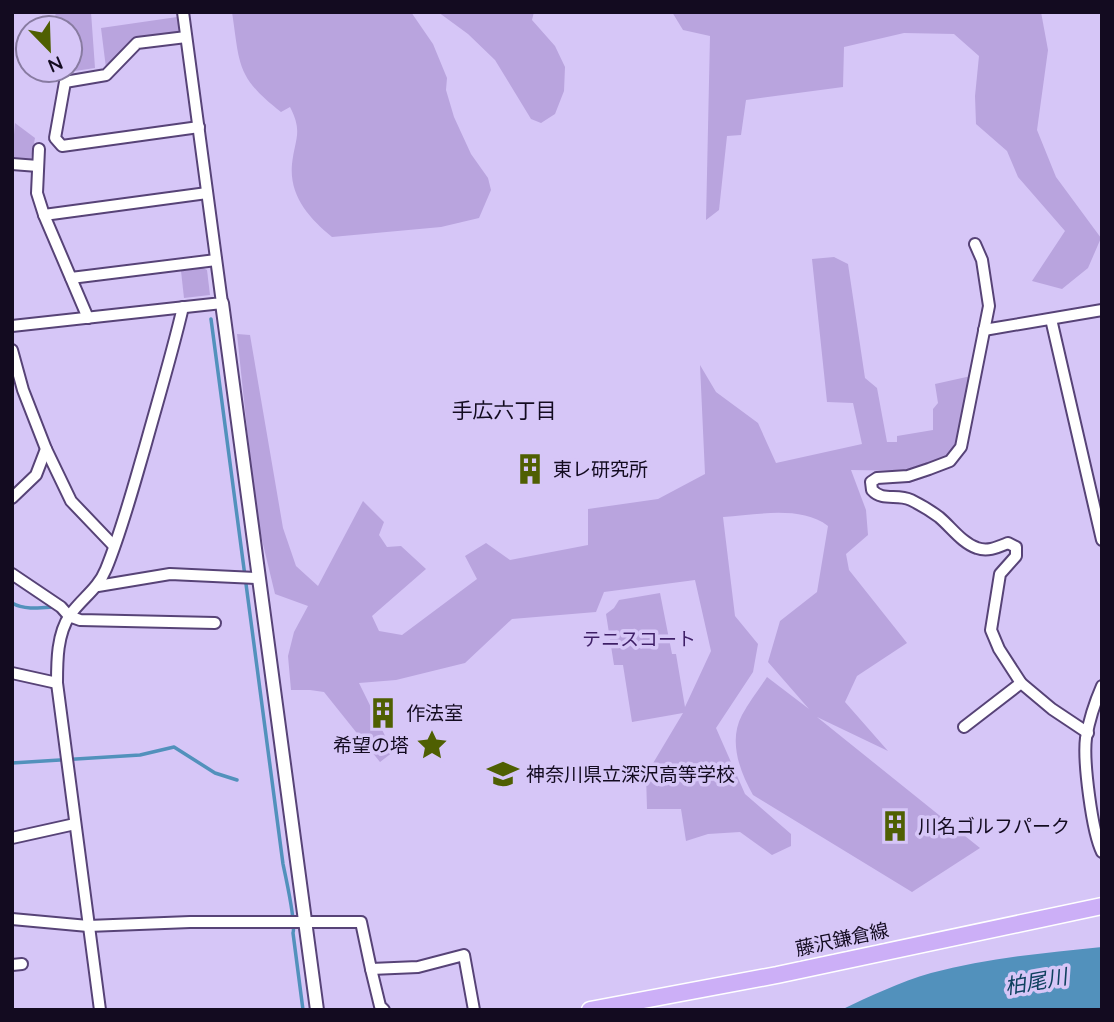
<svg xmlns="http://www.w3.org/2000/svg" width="1114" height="1022" font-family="Quicksand,'Noto Sans JP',sans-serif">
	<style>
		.green { fill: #b9a4de }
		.water { fill: #5291bc }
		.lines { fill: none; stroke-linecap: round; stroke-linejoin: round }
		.stream { stroke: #5291bc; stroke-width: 3.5 }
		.minor-casing { stroke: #574377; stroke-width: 14 }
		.tertiary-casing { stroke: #574377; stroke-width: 16 }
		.primary-casing { stroke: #fff; stroke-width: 19 }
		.minor { stroke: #fff; stroke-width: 10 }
		.tertiary { stroke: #fff; stroke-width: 12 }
		.primary { stroke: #ccaff7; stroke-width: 16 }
		.labels { text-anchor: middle; stroke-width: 7; stroke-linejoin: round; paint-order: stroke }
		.poi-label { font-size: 19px; fill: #130b20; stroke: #d6c6f7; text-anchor: start }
		.park-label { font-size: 19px; fill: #3e1e66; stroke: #d6c6f7 }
		.street-label { font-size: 19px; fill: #130b20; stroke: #d6c6f7 }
		.neighbourhood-label { font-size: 21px; fill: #130b20; stroke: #d6c6f7 }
		.water-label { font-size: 21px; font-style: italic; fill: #0f415f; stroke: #d6c6f7 }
	</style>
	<rect width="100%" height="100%" fill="#d6c6f7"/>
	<g class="green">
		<path d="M56 12H91L95 68 62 73 60 70H70V28H53Z"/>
		<path d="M232 12H411L433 44 447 78 446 90 454 117 471 154 488 178 491 190 479 218 441 227 332 237C309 218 289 196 292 164 295 138 303 132 290 107L281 112C236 77 240 65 232 12Z"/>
		<path d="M438 12H534L532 20 555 46 565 67 564 91 555 114 541 123 531 119 495 60 468 34Z"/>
		<path d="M672 12H1041L1048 50 1037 130 1056 177 1101 238 1088 268 1062 289 1032 281 1065 231 1018 177 1007 151 976 124 975 96 979 56 954 34 904 33 844 47 843 87 746 100 741 135 727 136 719 210 706 220 710 36 683 30Z"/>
		<path d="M177 17 179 29 176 34 134 38 106 68 101 28Z"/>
		<path d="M15 123 35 138 31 159 12 158Z"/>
		<path d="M834 257 848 264 865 378 877 388 887 442H897V436L933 430V409L938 403 935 384 971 376 957 441 948 456 911 471 851 470 866 510 868 535 846 554 849 570 907 643 857 676 845 702 888 751 817 717 980 848 912 892 753 795C740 772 728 741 742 715 749 702 759 689 767 677L809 709 768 662 780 621 817 592 828 526C800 505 756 515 723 517L735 616 758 644 753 672 716 728 745 794 791 834V846L772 855 740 832 708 834 686 841 681 809H647L646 775 683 713 632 722 623 665H614L606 614 614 608 619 600 660 593 672 654H676L685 707 711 651 695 580 604 592 596 612 512 619 465 663 396 680 359 683 393 752 380 762 324 692 310 690H291L288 656 294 632 308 606 275 594 256 515 237 334 250 335 283 528 296 566 318 586 363 501 384 522 379 535 387 547 401 546 426 569 372 616 379 631 402 635 477 579 465 556 486 543 510 560 588 545V509L658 499 705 474 700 365 716 392 758 423 776 463 862 444 853 403 827 402 812 259Z"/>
		<path d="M203 268 207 270 210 295 184 298 181 271Z"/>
	</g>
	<path class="water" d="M1102 947V1010H841C870 996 900 982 931 973 987 958 1044 953 1102 947Z"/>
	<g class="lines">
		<g class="stream">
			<path d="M211 319 283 864C286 878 296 923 293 933L303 1010"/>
			<path d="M12 603C24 610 40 608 53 607"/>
			<path d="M12 763 140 755 174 747 215 773 237 780"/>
		</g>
		<defs>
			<g id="minor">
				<path d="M186 37 137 43 106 75 65 82 55 138 62 146 199 127"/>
				<path d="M39 149 37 193 44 215 88 318"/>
				<path d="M12 164 38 166"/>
				<path d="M44 215 207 193"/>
				<path d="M975 244 982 260 989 306 961 447 950 461 929 469 908 476 877 478 871 482 872 490C883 502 897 493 911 500 921 505 931 511 939 517 951 527 962 543 977 548 988 552 998 547 1008 543L1016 547V556L1000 574 991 630 999 649 1021 683 1052 709 1088 733"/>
				<path d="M71 278 216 260"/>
				<path d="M1051 319 1102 540"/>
				<path d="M12 326 222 303 183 12"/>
				<path d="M984 330 1102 310"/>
				<path d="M12 350 23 390 46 449 71 501 114 546"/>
				<path d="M12 498 36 475 46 449"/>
				<path d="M12 574 61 607 69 616 80 620 215 623"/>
				<path d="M98 586 170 574 258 578"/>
				<path d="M12 673 57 683"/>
				<path d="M1102 686C1095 702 1089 721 1086 738 1083 761 1092 832 1102 852"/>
				<path d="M964 727 1021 683"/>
				<path d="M12 838 75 824"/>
				<path d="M12 919 88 926 190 922H361L371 969 418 967 464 955 474 1010"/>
				<path d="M12 965 22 964"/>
				<path d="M371 969 380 1006 384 1010"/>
				<path d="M100 1010 57 683C57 661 57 634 70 615 82 598 98 589 106 569 122 530 133 488 145 447 158 400 172 354 183 307"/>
			</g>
			<path id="tertiary" d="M222 303 317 1010"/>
			<path id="primary" d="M590 1010 777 975 1102 906"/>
		</defs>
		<use href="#minor" class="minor-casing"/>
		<use href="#tertiary" class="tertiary-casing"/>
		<use href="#primary" class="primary-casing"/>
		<use href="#minor" class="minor"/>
		<use href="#tertiary" class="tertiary"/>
		<use href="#primary" class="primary"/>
	</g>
	<defs>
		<symbol id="building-bare" viewBox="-9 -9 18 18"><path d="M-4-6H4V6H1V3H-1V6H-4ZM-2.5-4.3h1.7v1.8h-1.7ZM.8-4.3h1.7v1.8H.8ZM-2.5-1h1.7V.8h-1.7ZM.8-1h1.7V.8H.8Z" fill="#4f5f02" stroke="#d6c6f7" stroke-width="2.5" paint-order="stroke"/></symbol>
		<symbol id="sight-bare" viewBox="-9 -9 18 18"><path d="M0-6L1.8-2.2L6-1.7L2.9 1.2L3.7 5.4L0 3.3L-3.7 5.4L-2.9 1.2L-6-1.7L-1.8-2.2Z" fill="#4f5f02" stroke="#d6c6f7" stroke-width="2.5" paint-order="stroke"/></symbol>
		<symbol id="school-bare" viewBox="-9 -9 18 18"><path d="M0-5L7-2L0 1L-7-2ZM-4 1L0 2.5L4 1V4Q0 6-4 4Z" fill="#4f5f02" stroke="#d6c6f7" stroke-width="2.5" paint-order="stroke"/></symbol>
	</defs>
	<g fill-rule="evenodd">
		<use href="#building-bare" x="508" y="447" width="44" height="44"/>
		<use href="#building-bare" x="361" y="691" width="44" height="44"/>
		<use href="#sight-bare" x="410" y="723" width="44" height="44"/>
		<use href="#school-bare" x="481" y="752" width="44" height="44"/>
		<use href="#building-bare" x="873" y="804" width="44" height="44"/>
	</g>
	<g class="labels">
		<g class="poi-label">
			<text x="553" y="476">東レ研究所</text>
			<text x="406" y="720">作法室</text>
			<text x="409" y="752" text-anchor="end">希望の塔</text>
			<text x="526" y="781">神奈川県立深沢高等学校</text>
			<text x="918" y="833">川名ゴルフパーク</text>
		</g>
		<g class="park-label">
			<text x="639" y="646">テニスコート</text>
		</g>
		<g class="street-label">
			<text transform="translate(842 939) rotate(-12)" y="7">藤沢鎌倉線</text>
		</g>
		<g class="neighbourhood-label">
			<text x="504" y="418">手広六丁目</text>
		</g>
		<g class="water-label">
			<text transform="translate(1036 982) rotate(-10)" y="7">柏尾川</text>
		</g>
	</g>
	<rect width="1114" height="1022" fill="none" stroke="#130b20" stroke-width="28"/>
	<g transform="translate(49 49) rotate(157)"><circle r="33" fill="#d6c6f7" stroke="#887ba1" stroke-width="2"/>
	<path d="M0-5L12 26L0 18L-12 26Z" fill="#4f5f02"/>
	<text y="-10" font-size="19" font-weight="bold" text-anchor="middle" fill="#130b20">N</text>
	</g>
</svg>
